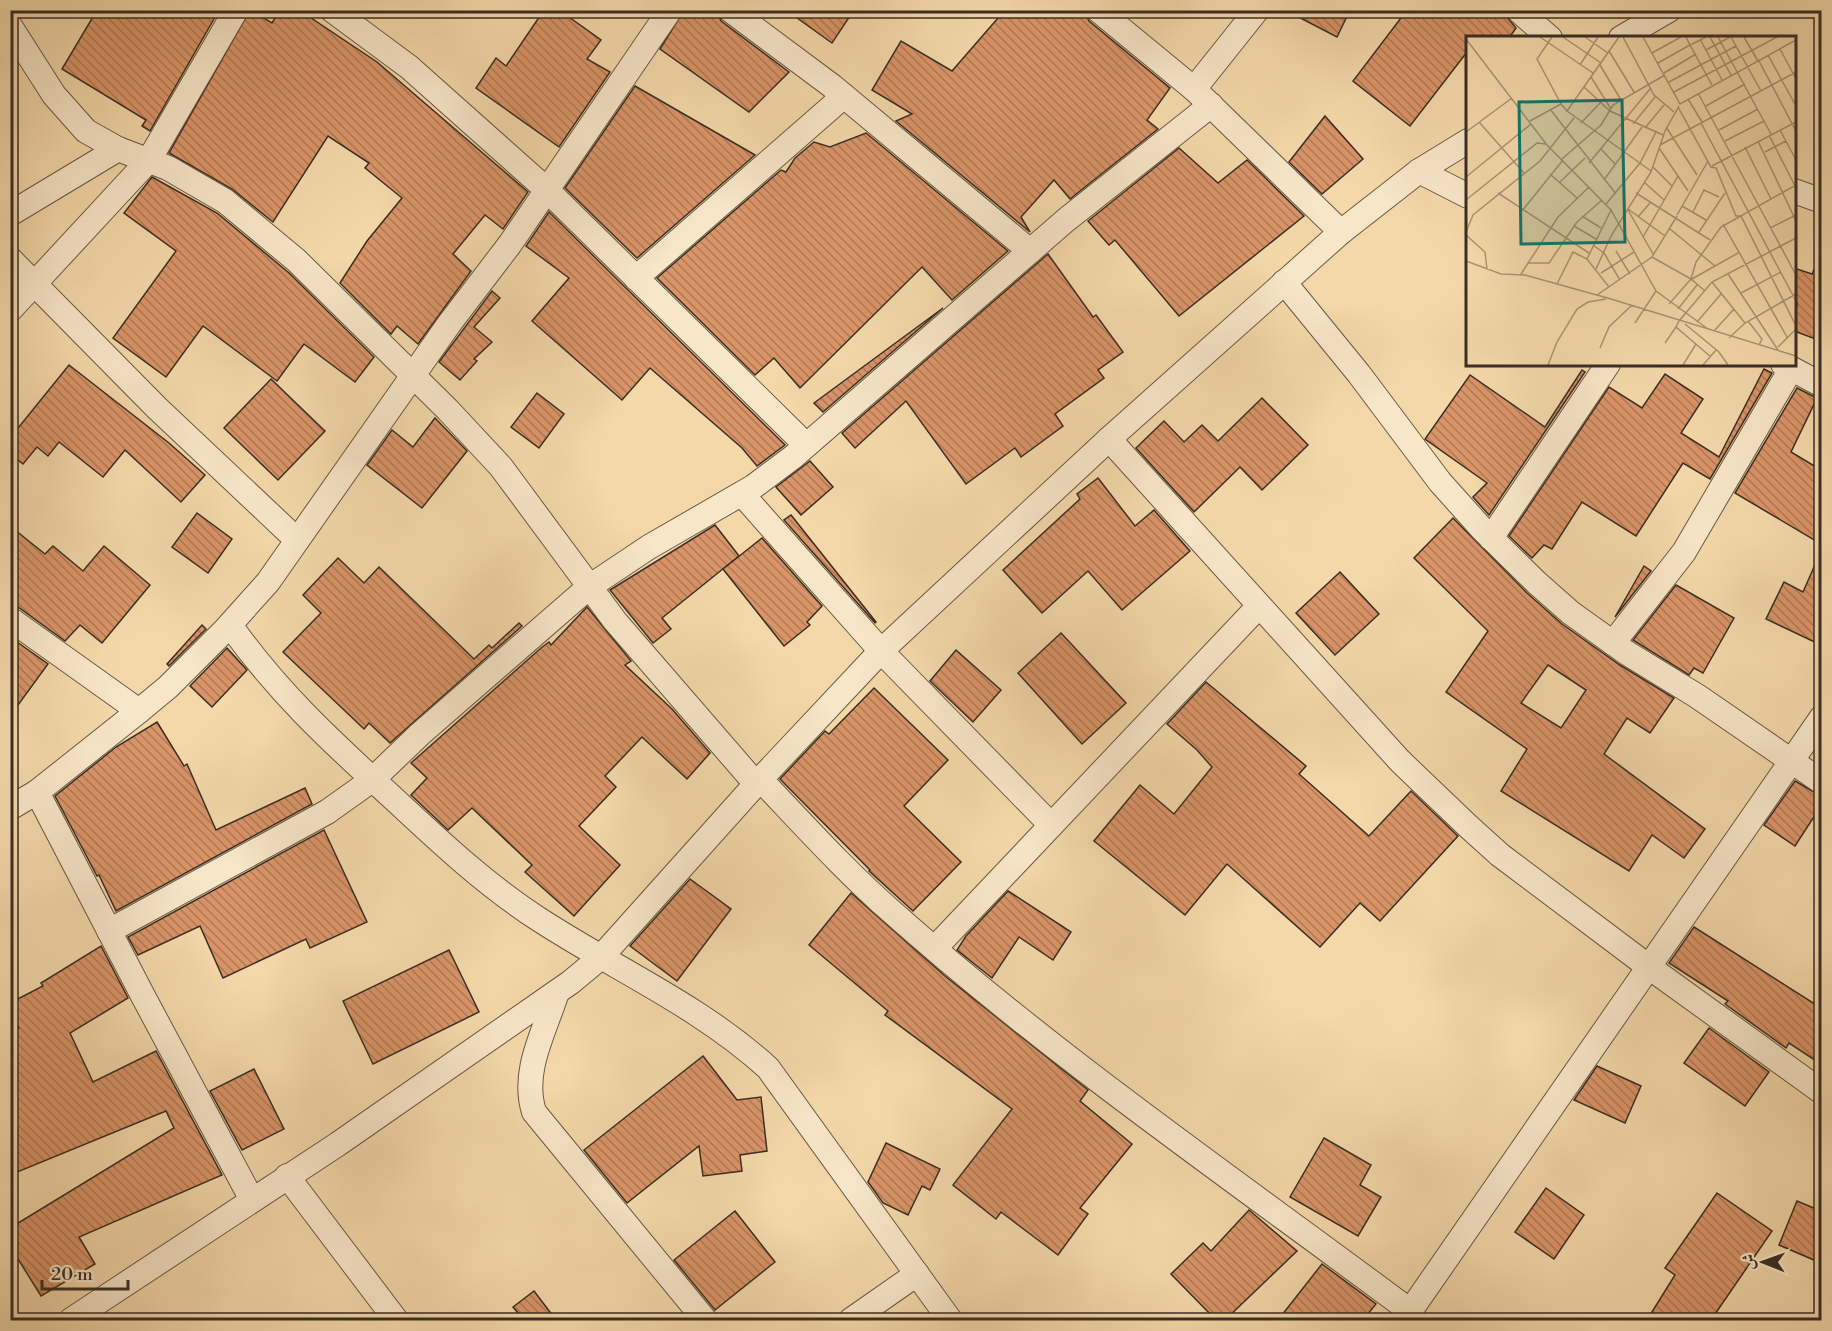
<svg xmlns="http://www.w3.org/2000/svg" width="1832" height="1331" font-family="'Libre Bodoni',Amiri,serif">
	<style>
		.building { fill: url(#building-back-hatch); stroke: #3a2d24; stroke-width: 1.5; fill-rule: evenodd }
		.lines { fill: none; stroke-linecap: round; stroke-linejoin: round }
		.minor-casing { stroke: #685846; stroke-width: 26 }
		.minor { stroke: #f8e6c8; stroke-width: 24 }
		.inset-road { fill: none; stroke: #aa9474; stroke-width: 1.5 }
		.view { fill: #0f766e; fill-opacity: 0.15; stroke: #0f766e; stroke-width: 3 }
		.inset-edge { fill: none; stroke: #3a2d24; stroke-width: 3 }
	</style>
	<defs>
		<pattern id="building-back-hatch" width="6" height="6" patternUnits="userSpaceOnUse" patternTransform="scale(1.5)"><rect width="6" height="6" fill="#d99468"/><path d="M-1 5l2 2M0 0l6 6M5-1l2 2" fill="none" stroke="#b17955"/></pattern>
	</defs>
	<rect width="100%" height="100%" fill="#f4d8aa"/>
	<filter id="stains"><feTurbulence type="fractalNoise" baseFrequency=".00333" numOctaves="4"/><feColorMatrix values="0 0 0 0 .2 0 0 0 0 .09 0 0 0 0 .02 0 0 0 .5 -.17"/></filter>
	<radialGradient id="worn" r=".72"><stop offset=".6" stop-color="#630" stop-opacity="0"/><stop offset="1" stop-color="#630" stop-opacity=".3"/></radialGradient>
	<g class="building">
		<path d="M97 10H219L150 131 142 126 146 120 62 69Z"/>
		<path d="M250 10 272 23 280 10H299L377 62 528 192 503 229 485 215 453 254 471 271 418 344 397 326 391 334 340 283 367 241 402 198 365 168 369 163 328 136 273 222 232 189 169 153Z"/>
		<path d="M544 10H559L601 40 587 59 610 72 559 147 476 88 496 58 506 66Z"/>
		<path d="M684 10H716L721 21 789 72 749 112 660 49Z"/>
		<path d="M786 10H854L832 43Z"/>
		<path d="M1005 10H1084L1089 21 1170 88 1147 120 1158 129 1070 199 1054 180 1021 217 1030 232 896 121 912 114 872 90 901 41 952 71Z"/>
		<path d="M1285 10H1350L1337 37Z"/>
		<path d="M1407 10H1501L1516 28 1509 38H1467V52L1410 126 1353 81Z"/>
		<path d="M635 86 755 155 637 258 565 188Z"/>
		<path d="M1325 116 1363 159 1322 194 1289 162Z"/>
		<path d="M866 133 1008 251 952 300 922 267 800 388 774 358 755 375 657 278 781 170 786 172 795 158 814 142 830 147Z"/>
		<path d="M1179 148 1218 183 1247 160 1304 216 1179 316 1115 240 1109 245 1088 221Z"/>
		<path d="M152 177 217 213 289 273 374 357 355 382 304 344 277 381 203 326 166 377 113 338 176 251 124 213Z"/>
		<path d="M549 212 626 288 785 445 757 466 742 448 650 368 622 400 532 321 569 278 526 246Z"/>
		<path d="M1048 254 1093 317 1096 315 1123 352 1098 370 1104 378 1055 414 1063 426 1021 457 1015 448 966 484 906 401 855 448 842 433Z"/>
		<path d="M1821 254V341L1794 331 1797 303 1794 301V268L1812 274Z"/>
		<path d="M492 291 500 298 474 327 492 342 474 359 477 361 460 380 439 362Z"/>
		<path d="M943 308 823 412 814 403Z"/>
		<path d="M69 365 169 443 205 475 181 502 125 450 103 477 59 442 48 456 37 447 23 464 10 454V438Z"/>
		<path d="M1764 369 1772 373 1710 479 1683 463 1636 536 1582 502 1552 549 1544 545 1532 558 1509 536 1609 387 1642 408 1665 374 1703 399 1681 433 1719 457Z"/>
		<path d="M1582 370 1585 372 1489 515 1473 497 1487 483 1425 439 1470 375 1545 427Z"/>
		<path d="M271 379 325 431 278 480 224 428Z"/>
		<path d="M1797 388 1817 398 1791 452 1821 470V544L1735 493Z"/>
		<path d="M537 393 564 414 539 448 511 427Z"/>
		<path d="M1262 398 1308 445 1262 490 1240 467 1194 512 1136 448 1164 421 1184 442 1202 425 1218 441Z"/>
		<path d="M435 418 467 451 422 508 367 465 392 430 413 447Z"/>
		<path d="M810 461 833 487 801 515 776 487Z"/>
		<path d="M1098 478 1135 526 1154 510 1190 551 1122 610 1088 571 1042 613 1003 570 1080 499 1077 494Z"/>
		<path d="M197 513 232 539 208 573 172 547Z"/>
		<path d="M791 515 876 622 875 623 784 520Z"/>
		<path d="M1453 518 1527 593 1562 624 1620 665 1674 698 1650 733 1627 718 1604 754 1705 829 1684 858 1652 835 1629 871 1501 791 1527 749 1446 692 1488 631 1414 558ZM1548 665 1586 690 1561 728 1521 703Z"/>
		<path d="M715 525 739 556 662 618 671 629 653 643 610 590Z"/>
		<path d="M10 526 45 554 53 546 83 571 104 546 150 585 102 643 80 625 65 641 18 607 10 605Z"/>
		<path d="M762 538 822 606 807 622 810 625 784 646 723 569Z"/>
		<path d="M1821 551V645L1766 619 1784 582 1803 592Z"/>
		<path d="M338 558 364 583 379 567 474 659 489 645 492 648 519 623 522 626 390 743 369 723 364 729 283 652 321 613 303 595Z"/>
		<path d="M1644 566 1651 571 1615 617Z"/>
		<path d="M1340 572 1379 614 1335 655 1296 613Z"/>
		<path d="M1676 585 1734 618 1703 673 1694 668 1689 675 1633 640Z"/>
		<path d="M587 607 631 661 625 665 672 709 710 753 687 779 642 737 605 776 616 787 579 826 620 865 574 916 525 872 532 865 472 808 448 830 411 795 427 778 411 763 541 648 549 642 551 645Z"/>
		<path d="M202 625 206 629 169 666 167 664Z"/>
		<path d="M1061 633 1126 703 1082 744 1018 673Z"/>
		<path d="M10 637 48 664 10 716Z"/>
		<path d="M227 648 247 670 212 707 190 686Z"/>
		<path d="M956 650 1001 690 973 722 930 681Z"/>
		<path d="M1206 682 1306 766 1299 774 1369 836 1411 791 1458 836 1380 921 1360 903 1320 947 1227 864 1185 915 1094 841 1140 785 1174 814 1212 767 1197 750 1167 724Z"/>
		<path d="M874 688 948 760 904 806 961 862 913 911 869 871 870 870 780 779 825 731 829 734Z"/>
		<path d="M157 722 184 766 187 764 216 830 305 788 312 804 116 911 99 875 97 876 55 796 116 747Z"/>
		<path d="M1795 781 1821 796V806L1795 846 1764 825Z"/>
		<path d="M324 830 367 922 310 948 306 939 223 978 200 926 138 955 128 937Z"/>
		<path d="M690 879 731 909 677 981 630 946Z"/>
		<path d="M1008 891 1071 932 1053 960 1019 937 992 978 957 950 966 936Z"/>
		<path d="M851 893 945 976 1088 1090 1080 1101 1132 1144 1080 1208 1088 1214 1058 1255 1001 1212 996 1219 953 1185 1012 1109 885 1015 888 1011 809 945Z"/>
		<path d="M1694 927 1821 1008V1064L1789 1043 1786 1048 1725 1004 1728 1001 1669 963Z"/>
		<path d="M101 946 128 998 70 1033 93 1082 156 1051 222 1175 79 1237 95 1264 41 1296 10 1246V1228L174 1128 166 1111 10 1175V1033L19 1028 10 1012V1003L43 986 41 983Z"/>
		<path d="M449 950 479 1012 373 1064 343 1001Z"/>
		<path d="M1709 1028 1769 1072 1745 1106 1684 1063Z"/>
		<path d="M703 1056 737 1100 761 1097 767 1151 740 1155 742 1171 703 1176 699 1146 627 1203 584 1150Z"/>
		<path d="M1597 1066 1641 1086 1625 1123 1574 1100Z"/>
		<path d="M254 1069 284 1129 242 1150 210 1091Z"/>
		<path d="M1324 1138 1371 1165 1360 1185 1381 1197 1358 1236 1290 1197Z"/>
		<path d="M886 1143 940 1169 930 1190 922 1186 908 1215 883 1203 868 1182Z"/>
		<path d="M1546 1188 1584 1215 1554 1259 1515 1232Z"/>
		<path d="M1717 1193 1772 1231 1711 1320H1647L1675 1275 1665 1268Z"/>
		<path d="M1797 1201 1821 1211V1263L1779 1245Z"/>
		<path d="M1249 1210 1297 1251 1225 1320H1216L1171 1274 1203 1243 1211 1251Z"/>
		<path d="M735 1211 775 1262 715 1310 674 1260Z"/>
		<path d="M1322 1264 1376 1304 1363 1320H1278Z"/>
		<path d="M534 1291 556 1320H524L513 1307Z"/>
	</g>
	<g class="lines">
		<defs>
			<g id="minor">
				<path d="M332 10 409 67 547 190 806 445"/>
				<path d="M730 10 832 86 1030 251"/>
				<path d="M1098 10 1194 89 1341 232"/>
				<path d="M1518 10 1550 38"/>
				<path d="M10 26 54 95 86 131 118 149 168 168 225 201 296 260 448 410 501 467 615 621 756 784"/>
				<path d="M1621 38 1669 10"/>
				<path d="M1194 89 1257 10"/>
				<path d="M1419 171 1468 196"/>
				<path d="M1794 191 1822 201"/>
				<path d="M10 214 118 149"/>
				<path d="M10 259 157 408 297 540"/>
				<path d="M636 278 844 96"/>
				<path d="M1284 282 1359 374 1440 482 1483 530 1537 583 1571 613 1627 653 1697 696 1822 782"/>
				<path d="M10 310 149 160 236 10"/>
				<path d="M1783 364 1822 385"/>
				<path d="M1109 439 1400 761 1469 827 1500 855 1649 967 1822 1092"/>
				<path d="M742 494 881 651 1051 825"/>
				<path d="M1491 538 1608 364"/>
				<path d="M10 619 139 711 37 792 143 996 252 1200"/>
				<path d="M230 625C279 694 332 742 394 799 440 842 487 886 540 920 617 970 700 1006 768 1068L950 1320"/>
				<path d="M1613 643 1684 552 1791 369"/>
				<path d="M139 711 168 687 225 630 268 582 449 324 510 244 670 10"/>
				<path d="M760 779C803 824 845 871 892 912 1055 1057 1236 1181 1410 1311"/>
				<path d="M10 808 37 792"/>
				<path d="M109 931 327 812 372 780 420 734 589 587 649 547 753 487 793 457 1066 220 1211 105"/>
				<path d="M935 948 1259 606"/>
				<path d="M557 992C545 1031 521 1071 534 1112L705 1320"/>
				<path d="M287 1176 396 1320"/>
				<path d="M71 1320 338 1144 571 982 601 957 756 784 881 651 1109 439 1341 232 1419 171 1468 141"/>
				<path d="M851 1320 917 1274"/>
				<path d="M1404 1320 1822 717"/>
			</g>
		</defs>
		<use href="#minor" class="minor-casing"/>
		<use href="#minor" class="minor"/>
	</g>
	<g transform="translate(1466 36)">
		<rect width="330" height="330" fill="#f4d8aa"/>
		<path class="inset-road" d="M74 1 127 37M86 1 71 23 95 68M97 1 135 27M119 1 142 17M157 1 188 59 208 76M177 1 214 68 330 4M240 1 224 9 246 49M244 1 265 39M252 1 305 98M265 1 295 55M278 1 292 25M0 3 81 109 145 174 190 255 242 293M234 3 256 44M314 13 330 43M240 14 264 1M143 15 168 56M186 17 215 1M302 19 330 70M293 25 330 95M192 27 224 9 220 1M114 29 132 1M134 29 155 64M198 37 230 18M125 41 145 73M203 46 270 10M118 51 144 75 197 99M208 56 311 1M232 57 330 239M222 63 236 86M240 70 279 48M212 71 245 131 250 132 270 180H275L330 290M84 73 150 158M101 75 185 135M64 85 95 68 101 75 153 1M13 86 58 137M115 87 134 67M235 87 330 265M167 88 189 61M200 91 231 139M179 92 198 69M253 94 292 73M314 94 330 124M0 96 46 62M303 99 329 150M259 105 298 85M292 105 330 185M194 109 330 36M279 111 305 163M193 112 222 155M135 113 150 129M299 116 320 105M96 123 135 89 147 69 199 39M123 127 184 53M246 130 330 86M187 131 206 150M84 138 111 162M0 141 65 88M138 144 176 91M94 146 119 122M178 146 198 164M32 157 123 217M170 157 244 204M0 164 71 107 80 108M140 168 174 127 190 96M216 170 240 184M162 173 199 200M162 174 187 218M56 175 97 124M227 176 238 154 253 161M211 179 242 125M116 180 135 192M172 181 184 167M257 188 321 301M108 190 130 203M304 192 330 179M204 193 249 230M0 196 7 179 74 125 108 82M233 196 259 157M0 199 19 216 21 233M177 201 212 140M127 209 138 217 154 244M150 215 164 238M186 221 225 243 203 268M121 223 145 174M0 225 35 238 59 239 145 263 330 320M61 227H83L111 186 136 164M130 233 145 200 185 136 199 95 213 70M135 237 168 216M55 238 92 181 123 151M262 238 312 314M226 243 272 217M246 246 279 287M91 248 107 216 121 223 143 251M239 255 225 243 230 226 255 191 330 149M275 257 315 236M131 259 186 221 211 180M212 273 231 249M282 285 296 303 293 309M231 286 255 258M169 287 190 255M219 288 253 316 262 329M248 295 268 273M263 302 279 287 330 258M199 307 210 291M312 311 330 293M134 312 143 291 166 269M245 321 210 291 213 285 246 246 330 202M82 329 91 306 111 273 122 266 140 263M217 329 230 308M237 329 250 314"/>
		<path class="view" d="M156 64 159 206 55 208 53 66Z"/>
		<rect width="330" height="330" class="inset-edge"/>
	</g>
	<rect width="1832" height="1331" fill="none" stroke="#f4d8aa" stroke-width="36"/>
	<rect x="12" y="12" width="1808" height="1307" fill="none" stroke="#3a2d24" stroke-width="3"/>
	<rect x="18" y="18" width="1796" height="1295" fill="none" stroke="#3a2d24" stroke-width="1.5"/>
	<g transform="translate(1763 1262) rotate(271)" stroke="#f8e6c8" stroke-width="4.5" paint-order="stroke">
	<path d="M0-4.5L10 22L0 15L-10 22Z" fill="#3a2d24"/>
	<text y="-9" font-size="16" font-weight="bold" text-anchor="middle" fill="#3a2d24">ش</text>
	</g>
	<path d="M42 1280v9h86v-9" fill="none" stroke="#3a2d24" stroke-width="3"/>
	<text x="51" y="1280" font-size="18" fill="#3a2d24" stroke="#f8e6c8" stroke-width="4.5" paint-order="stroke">20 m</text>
	<rect width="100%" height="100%" filter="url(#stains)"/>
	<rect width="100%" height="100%" fill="url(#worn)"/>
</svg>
